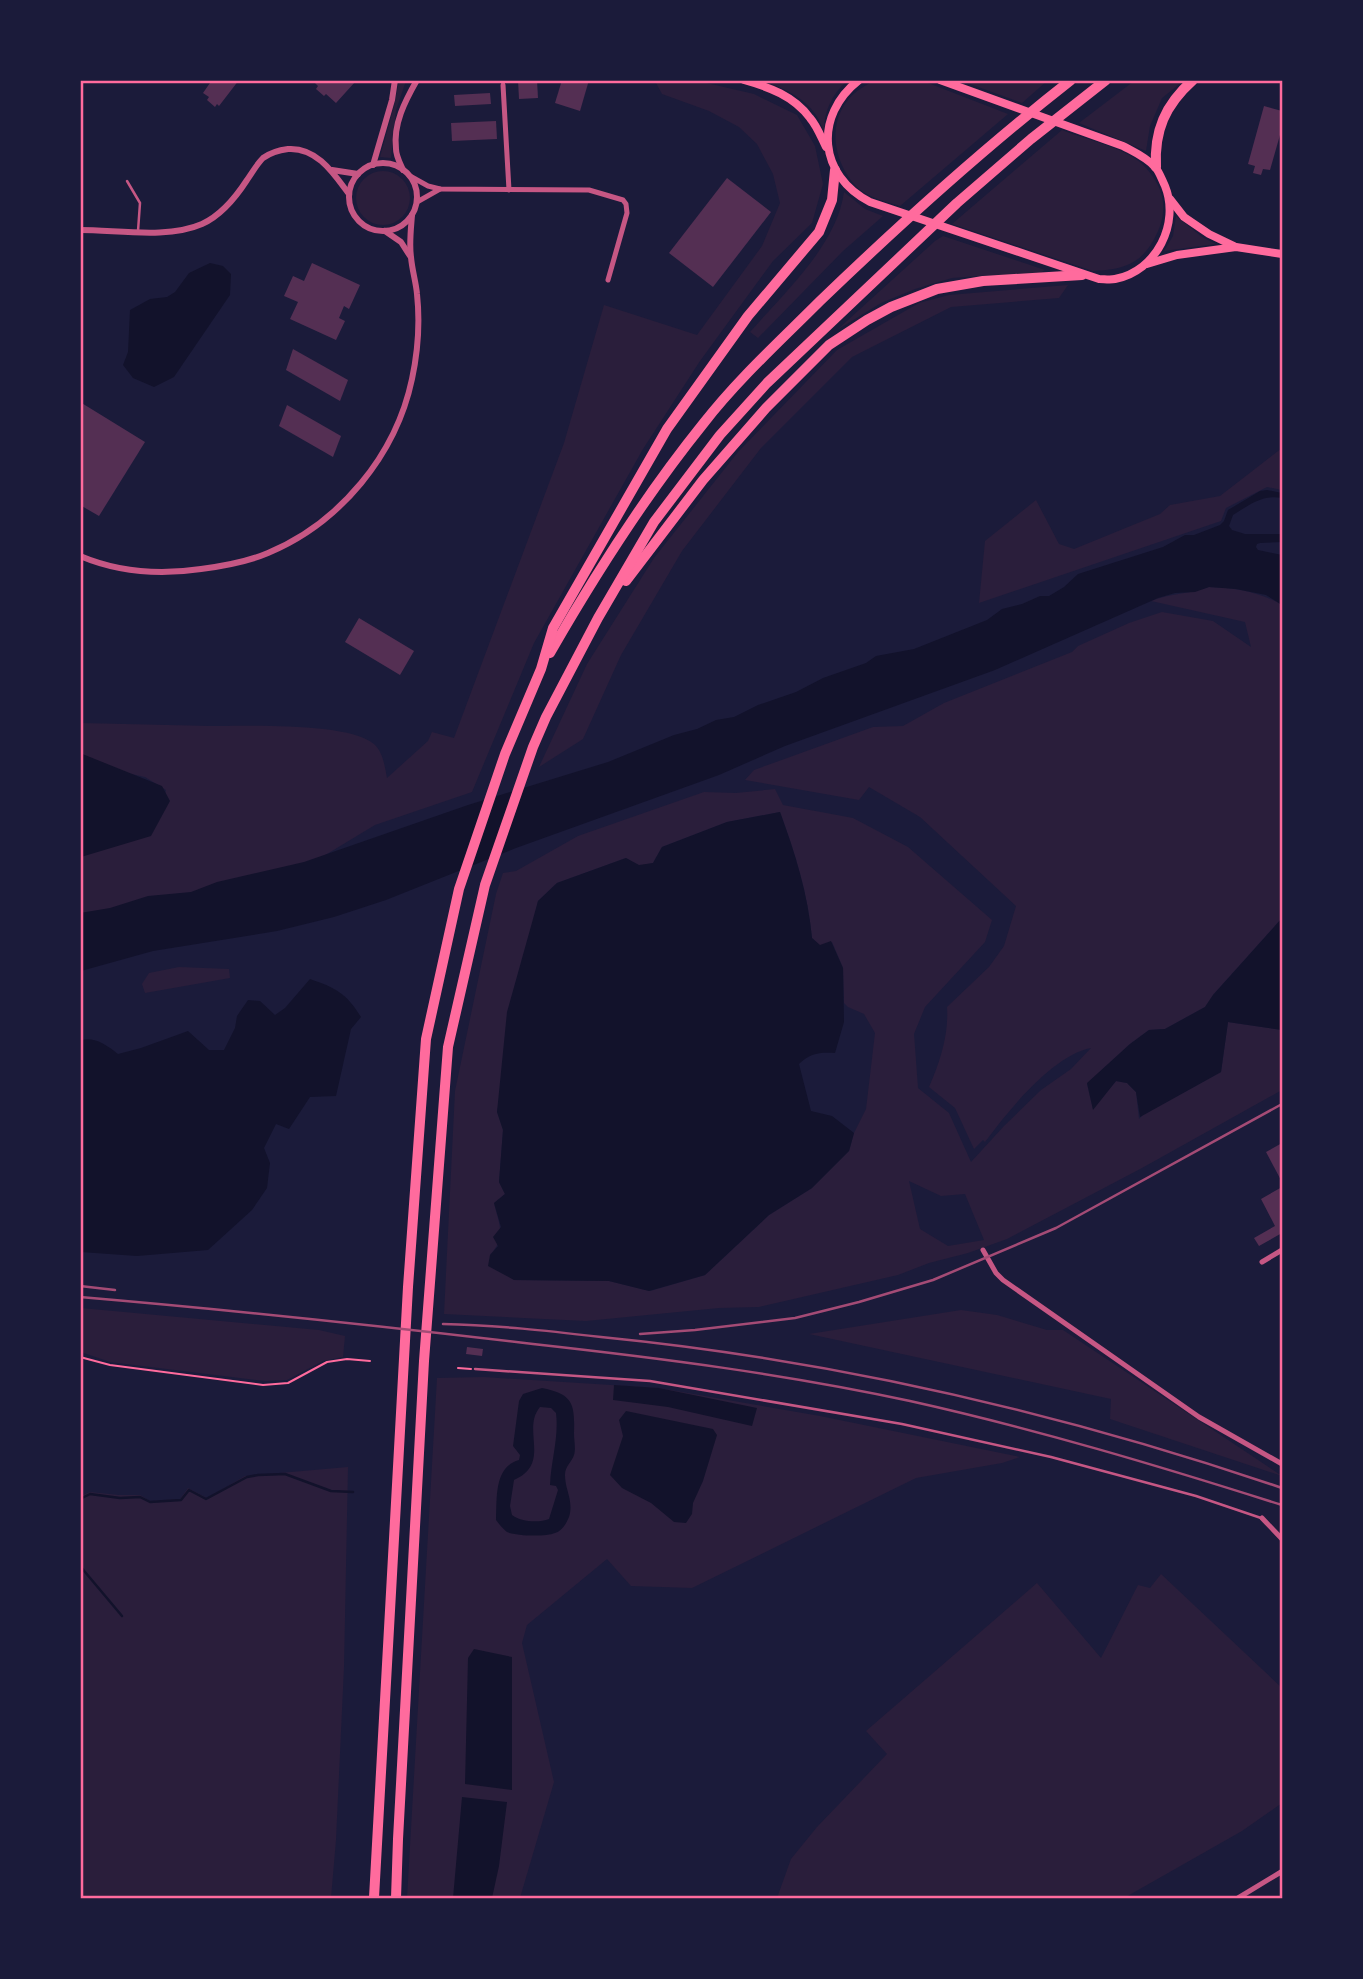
<svg xmlns="http://www.w3.org/2000/svg" width="1363" height="1979" font-family="Overpass,sans-serif">
	<style>
		.green { fill: #2a1e3b; fill-rule: evenodd }
		.water { fill: #12122b; fill-rule: evenodd }
		.lines { fill: none; stroke-linecap: round; stroke-linejoin: round }
		.stream { stroke: #12122b; stroke-width: 2.5 }
		.building { fill: #542f53 }
		.path { stroke: #ff6b9d; stroke-width: 2 }
		.service { stroke: #c65784; stroke-width: 2.5 }
		.minor { stroke: #c65784; stroke-width: 5 }
		.tertiary { stroke: #c65784; stroke-width: 6 }
		.primary { stroke: #ff6b9d; stroke-width: 8 }
		.motorway { stroke: #ff6b9d; stroke-width: 10 }
		.rail { stroke: #a44b75; stroke-width: 2.5 }
		.neatline { fill: none; stroke: #ff6b9d; stroke-width: 2.5 }
	</style>
	<rect width="100%" height="100%" fill="#1b1b3a"/>
	<g class="green">
		<path d="M875 80 923 81 1008 114 900 206C887 202 870 198 859 189 835 167 826 126 848 100 855 91 865 86 875 80Z"/>
		<path d="M399 81H406L396 110 391 158 380 157 394 106Z"/>
		<path d="M655 81H698L754 94 797 115 815 146 823 184 812 223 773 261 700 361 643 449 534 643 472 792 375 825 317 860 192 893 81 914 80 856 164 799 166 790 145 777 118 771 81 755V723C124 724 167 725 210 726 246 726 348 722 374 744 383 752 385 767 387 778L428 741 432 732 454 738 564 443 604 305 697 335 762 246 780 203 773 174 757 144 739 127 709 111 662 94Z"/>
		<path d="M762 81H847C832 94 824 111 824 131 821 126 819 119 816 115 804 97 782 87 762 81Z"/>
		<path d="M962 81H1047L1022 103Z"/>
		<path d="M1134 81H1183L1162 98 1150 126 1146 151 1079 123Z"/>
		<path d="M1062 130C1084 139 1125 148 1141 163 1166 187 1170 212 1153 241 1149 248 1142 257 1135 261 1122 269 1108 270 1093 271L952 224Z"/>
		<circle cx="383" cy="198" r="27"/>
		<path d="M844 192 865 209 883 216 843 251 758 338 750 332C784 293 837 245 844 192Z"/>
		<path d="M1176 216 1202 237 1216 244 1164 251 1173 236Z"/>
		<path d="M943 236 1045 270 1037 275H994L952 278 915 289 881 303 837 330 935 241Z"/>
		<path d="M1068 285 1059 298 951 307 852 357 761 448 682 551 621 655 583 739 539 767 587 664 654 558 738 452 837 350 919 303 949 295Z"/>
		<path d="M1282 448V490L1267 487 1226 508 1221 521 979 603 985 541 1036 500 1059 544 1074 549 1160 514 1170 505 1220 496Z"/>
		<path d="M1209 587C1236 588 1260 592 1282 605V918L1213 995 1205 1007 1165 1029 1149 1030 1130 1044 1087 1084 1093 1109 1116 1081 1127 1083 1136 1092 1139 1119 1143 1115 1221 1072 1228 1022 1282 1030V1090L1142 1168 1007 1239 968 1253 929 1263 898 1275 759 1307 719 1308 586 1321 444 1314 455 1091 496 894 503 873 516 871 578 836 704 792 736 793 775 789 783 805 853 818 908 847 992 920 985 942 925 1007 914 1034 918 1088 949 1113 971 1162 1004 1126 1041 1090 1071 1069 1091 1048C1053 1055 1008 1111 985 1142L983 1140 974 1149 955 1108 929 1087C940 1062 949 1034 947 1007L989 967 1004 946 1016 906 920 817 869 787 859 800 745 780 754 770 873 727 903 726 944 703 1072 652 1078 646 1129 623 1162 612 1213 621 1251 647 1245 622 1151 601C1170 593 1190 594 1209 587ZM780 812C795 853 808 894 812 938L820 946 832 942 843 968 844 1003 848 1007 864 1014 875 1033 866 1109 854 1133 849 1151 812 1188 769 1215 705 1275 650 1291 609 1281 514 1280 490 1255C507 1236 499 1225 494 1203L505 1194 499 1182 503 1130 497 1112 538 901 557 883 626 858 639 866 653 863 662 847 727 822ZM909 1181 941 1196 965 1194 984 1240 948 1246 920 1229Z"/>
		<path d="M179 967 229 969 230 978 145 993 142 984 149 973Z"/>
		<path d="M81 1308 319 1330 345 1336 343 1357 323 1361 287 1380 265 1381 110 1362 81 1352Z"/>
		<path d="M961 1310 997 1315 1047 1330H1063L1282 1476 1110 1419 1111 1399 809 1334Z"/>
		<path d="M484 1377 659 1388 820 1416 1020 1457 1002 1463 916 1478 692 1588 631 1586 607 1559 527 1625 522 1643 554 1782 520 1898H407L437 1378Z"/>
		<path d="M348 1467 344 1667 336 1840 331 1898H81V1496L90 1492 119 1495H140L150 1501 180 1499 188 1488 207 1498 245 1476Z"/>
		<path d="M1161 1574 1282 1688V1803L1242 1831 1124 1898H777L791 1859 817 1827 887 1754 866 1731 1037 1583 1101 1658 1138 1585 1150 1588Z"/>
	</g>
	<g class="water">
		<path d="M210 263 223 266 231 274 230 295 174 377 154 387 133 378 123 365 128 352 130 310 150 299 167 297 175 292 189 273Z"/>
		<path d="M1267 490 1282 493V498C1263 494 1249 505 1233 515L1229 526 1232 530 1245 534H1282V542L1260 543 1257 544 1256 547 1258 550 1282 555V605L1266 595 1236 589 1209 587 1195 592 1175 593 1158 598 995 670 785 746 719 775 516 848 386 900 334 917 277 931 153 951 81 971 80 913 110 908 148 896 191 892 217 882 304 862 468 805 608 762 674 735 697 729 716 720 734 717 758 705 796 692 823 678 866 663 876 656 914 649 987 620 1002 609 1022 604 1040 596H1049L1064 587 1078 574 1163 547 1185 535H1194L1220 525 1224 521 1228 510 1260 491Z"/>
		<path d="M80 753 162 786 170 801 151 836 81 857Z"/>
		<path d="M780 812C795 853 808 894 812 938L820 945 831 941 843 968 844 1022 835 1053C820 1052 810 1053 799 1064L811 1111 832 1116 854 1133 849 1151 812 1188 769 1215 705 1275 649 1291 609 1281 514 1280 488 1266 490 1255 498 1246 493 1237 501 1227 494 1203 505 1194 499 1182 503 1130 497 1112 507 1012 538 901 557 883 626 858 639 865 653 863 662 847 727 822Z"/>
		<path d="M1282 918V1030L1228 1022 1221 1072 1140 1117 1136 1092 1127 1083 1116 1081 1093 1110 1087 1083 1130 1044 1149 1030 1165 1029 1205 1007 1213 995Z"/>
		<path d="M310 979C336 988 346 993 361 1017L351 1029 336 1096 310 1097 289 1129 276 1124 264 1148 270 1163 267 1188 252 1210 208 1250 137 1256 81 1252V1040C96 1037 106 1045 118 1054L141 1048 188 1031 209 1050H224L235 1028 237 1016 248 1000 260 1001 275 1015 285 1008Z"/>
		<path d="M614 1385 659 1388 757 1408 752 1426 668 1407 613 1400Z"/>
		<path d="M542 1388C573 1394 575 1404 574 1433 574 1440 576 1449 574 1455 572 1462 565 1466 565 1475 565 1490 574 1501 569 1517 566 1524 562 1531 555 1533 546 1537 516 1536 507 1532 503 1529 499 1524 496 1520 497 1498 494 1467 519 1460L520 1455 513 1446 519 1401 523 1394ZM540 1407 551 1408 556 1413C559 1438 551 1460 550 1485L556 1486 558 1490 549 1519C539 1523 521 1522 512 1515L510 1506 514 1480C552 1463 521 1430 540 1407Z"/>
		<path d="M626 1411 713 1429 717 1435 703 1481 693 1503 692 1514 686 1523 674 1522 651 1503 622 1488 610 1475 623 1436 619 1420Z"/>
		<path d="M474 1649 512 1657V1790L465 1784 468 1658Z"/>
		<path d="M462 1797 507 1802 499 1866 492 1898H453Z"/>
	</g>
	<g class="lines">
		<g class="stream">
			<path d="M80 1499 90 1494 120 1498 140 1497 150 1502 181 1500 189 1490 206 1499 247 1477 258 1475 285 1474 331 1491 353 1492"/>
			<path d="M80 1566 122 1616"/>
		</g>
	</g>
	<g class="building">
		<path d="M212 80H239L219 106 217 104 215 107 207 100 209 97 203 93Z"/>
		<path d="M312 80H354L355 82 336 103 326 94 324 96 316 89 318 86Z"/>
		<path d="M518 80H537L538 98 519 99Z"/>
		<path d="M562 80H589L580 111 555 103Z"/>
		<path d="M490 93 491 104 455 106 454 95Z"/>
		<path d="M1264 106 1282 111V135H1280L1270 170 1263 169 1261 175 1253 173 1255 166 1248 164Z"/>
		<path d="M496 121 497 139 452 141 451 123Z"/>
		<path d="M727 178 771 212 713 287 669 253Z"/>
		<path d="M312 263 360 285 349 309 344 306 339 318 345 321 336 340 290 319 298 302 284 296 293 276 304 281Z"/>
		<path d="M293 349 348 380 340 401 286 370Z"/>
		<path d="M80 402 145 442 99 516 80 505Z"/>
		<path d="M287 405 341 436 333 457 279 426Z"/>
		<path d="M359 618 414 651 400 675 345 642Z"/>
		<path d="M1282 1143V1182L1266 1152Z"/>
		<path d="M1282 1187V1233L1259 1246 1254 1238 1275 1226 1261 1199Z"/>
		<path d="M467 1347 483 1349 482 1356 466 1354Z"/>
	</g>
	<g class="lines">
		<g class="path">
			<path d="M80 1357 110 1365 263 1385 288 1383 327 1362 347 1359 370 1361"/>
			<path d="M458 1368 471 1369"/>
		</g>
		<g class="service">
			<path d="M127 181 140 203 138 231"/>
			<path d="M475 1369 650 1381 902 1424 1051 1457 1196 1496 1261 1518"/>
		</g>
		<g class="minor">
			<path d="M503 85 509 190"/>
			<path d="M410 176 428 186 440 189 589 190 623 200 626 204 627 213 608 280"/>
			<path d="M417 202 440 189"/>
			<path d="M983 1250 996 1273 1003 1280 1199 1417 1282 1464"/>
			<path d="M1262 1262 1282 1250"/>
			<path d="M1262 1518 1282 1539"/>
			<path d="M1238 1898 1281 1872"/>
		</g>
		<g class="tertiary">
			<circle cx="383" cy="197" r="34"/>
			<path d="M373 165 392 100 395 80"/>
			<path d="M332 170 358 174"/>
			<path d="M403 170C400 163 396 156 396 149 393 124 405 101 417 80"/>
			<path d="M80 230C118 230 168 239 202 224 222 215 236 197 247 180 252 173 257 164 263 158 270 153 280 150 288 149 317 147 334 174 349 194"/>
			<path d="M385 231 401 242 410 256"/>
			<path d="M80 556C118 572 161 575 201 569 224 566 247 562 268 553 340 523 396 455 412 379 418 351 420 322 417 294 416 282 412 270 411 257 409 244 411 228 412 215"/>
		</g>
		<g class="primary">
			<path d="M744 80C769 87 794 96 810 118 817 126 821 137 826 147"/>
			<path d="M859 80C813 116 819 176 870 202L1099 279C1104 279 1110 280 1115 279 1157 271 1180 223 1165 186 1162 180 1159 171 1155 167 1146 157 1134 152 1123 146L940 80"/>
			<path d="M1170 199 1184 217 1209 234 1234 246"/>
			<path d="M1147 264 1177 255 1236 247 1282 254"/>
		</g>
		<g class="motorway">
			<path d="M1156 167C1154 131 1165 105 1193 80"/>
			<path d="M626 581 703 480 766 408 829 345 867 320 891 307 937 289 983 281 1082 275"/>
			<path d="M550 653C596 573 645 496 703 424 738 379 780 341 820 301 900 224 983 149 1071 80"/>
			<path d="M374 1898 408 1287 426 1039 459 889 505 754 541 669 553 628 667 429 748 316 819 232 832 200 835 170"/>
			<path d="M396 1898 398 1839 424 1361 448 1047 485 885 533 747 546 717 598 618 654 522 720 435 767 383 957 203 1031 139 1106 80"/>
		</g>
		<g class="rail">
			<path d="M80 1286 115 1290"/>
			<path d="M80 1297C232 1310 382 1326 533 1344 659 1358 785 1374 910 1401 1036 1429 1159 1466 1282 1505"/>
			<path d="M443 1324C496 1325 549 1331 601 1337 833 1360 1062 1413 1282 1488"/>
			<path d="M640 1334 695 1330 795 1318 859 1302 933 1280 1056 1228 1282 1104"/>
		</g>
	</g>
	<rect width="1363" height="1979" fill="none" stroke="#1b1b3a" stroke-width="164"/>
	<rect x="82" y="82" width="1199" height="1815" class="neatline"/>
</svg>
